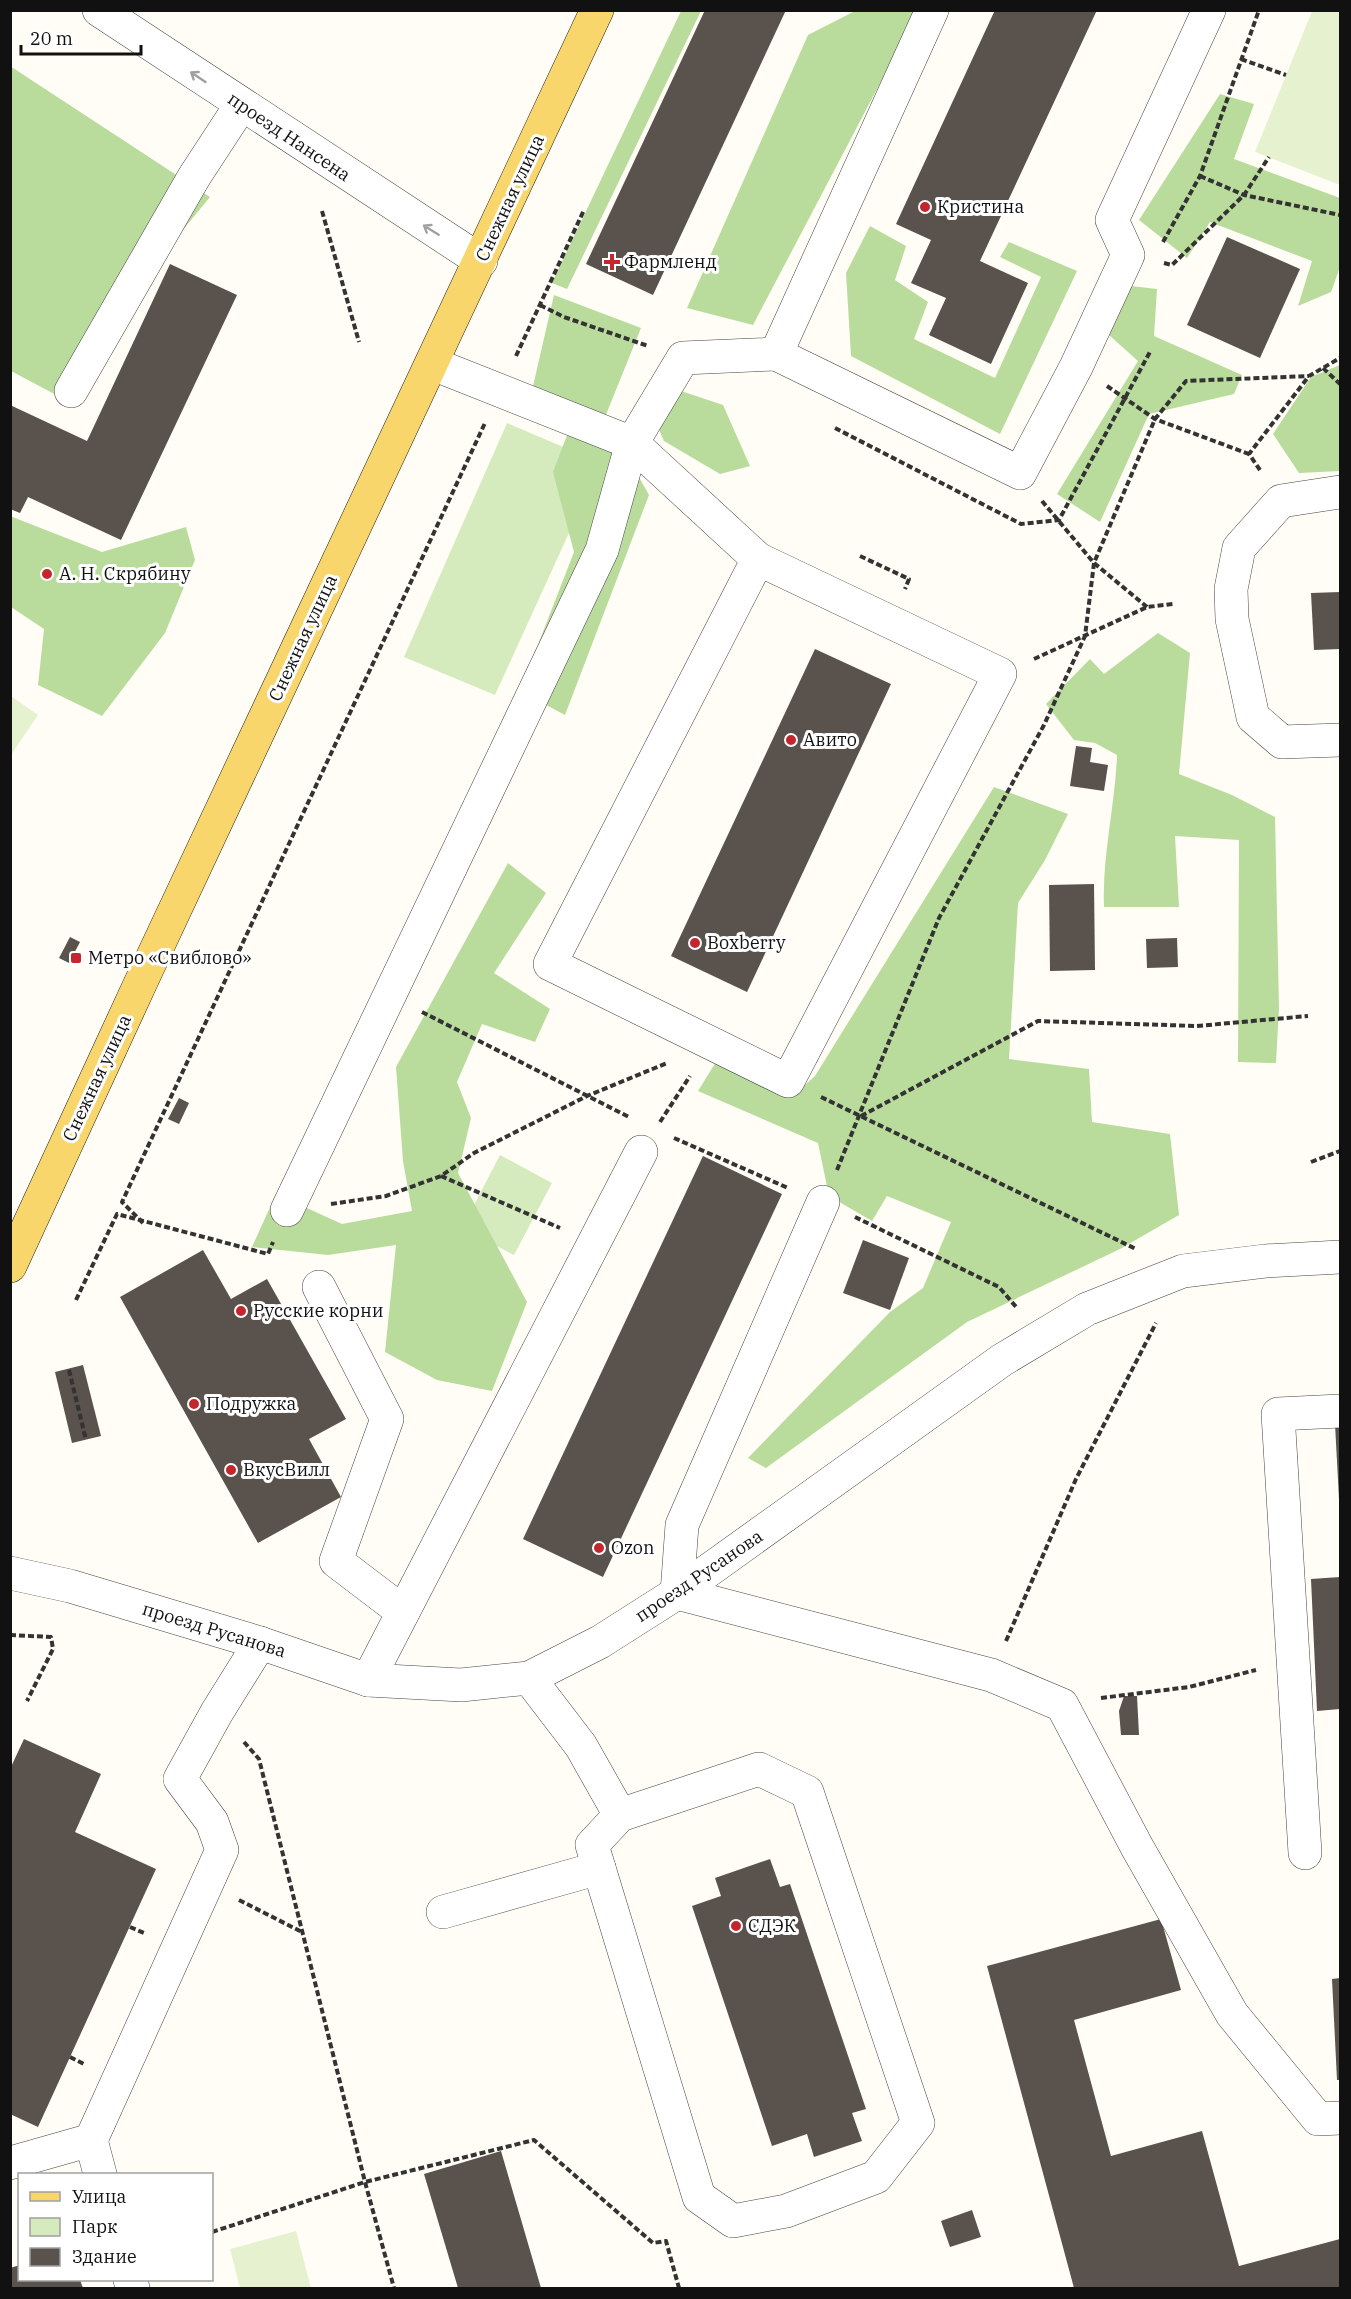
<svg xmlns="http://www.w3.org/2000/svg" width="1351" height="2299" font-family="'IBM Plex Serif',serif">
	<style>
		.green { fill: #d5ebbd }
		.forest { fill: #b9dc9c }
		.pitch { fill: #e6f2cf }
		.building { fill: #5a524d }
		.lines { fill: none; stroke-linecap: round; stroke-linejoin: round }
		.minor-casing { stroke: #444; stroke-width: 34 }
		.major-casing { stroke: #222; stroke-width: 34 }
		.path { stroke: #333; stroke-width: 4; stroke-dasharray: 6 3; stroke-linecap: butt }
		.minor { stroke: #fff; stroke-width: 33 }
		.major { stroke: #f9d66b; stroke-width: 33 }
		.oneway { stroke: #a0a0a0 }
		.poi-dot { fill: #c4262e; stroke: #fff; stroke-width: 2 }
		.labels { text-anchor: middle; stroke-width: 6; stroke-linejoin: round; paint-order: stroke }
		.street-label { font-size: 18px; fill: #111; stroke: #fff }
		.poi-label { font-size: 18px; fill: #111; stroke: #fff; text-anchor: start }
	</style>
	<rect width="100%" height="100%" fill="#fffdf5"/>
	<g class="green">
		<path d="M507 423 601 463 495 695 404 657Z"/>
		<path d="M500 1155 552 1183 514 1255 462 1228Z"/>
	</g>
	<g class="forest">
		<path d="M681 11H701L567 289 552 283Z"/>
		<path d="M855 11H918L753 325 687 308 808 35Z"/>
		<path d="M10 66 210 197 168 248 75 405 11 371Z"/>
		<path d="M1220 94 1254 104 1234 159 1340 198V267L1331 292 1298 306 1312 261 1210 222 1187 258 1139 220Z"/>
		<path d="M870 226 906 246 895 280 928 302 914 339 995 378 1041 277 1000 257 1009 242 1077 271 1000 434 851 356 846 273Z"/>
		<path d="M1131 286 1157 289 1154 336 1242 375 1234 394 1149 414 1100 522 1057 494 1138 361 1109 335Z"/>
		<path d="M554 295 641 328 605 417 649 495 565 715 520 691 574 552 553 472 577 409 533 386Z"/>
		<path d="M1340 365V471L1299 473 1273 434 1311 377Z"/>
		<path d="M669 387 723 405 750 466 720 474 664 441 654 418Z"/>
		<path d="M10 516 102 552 186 527 195 560 165 633 102 716 38 685 44 629 11 607Z"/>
		<path d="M1158 633 1190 653 1179 774 1232 795 1275 817 1279 1008 1276 1063 1238 1062 1239 840 1175 836 1179 907H1104C1102 855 1115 807 1117 755L1095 743 1074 740 1046 704 1090 659 1104 674Z"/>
		<path d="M994 787 1068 814 1045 860 1018 903 1009 1059 1089 1069 1092 1122 1170 1134 1179 1215 1120 1249 967 1322 766 1468 748 1458 890 1312 923 1288 951 1222 887 1196 872 1221 829 1196 818 1143 698 1091 719 1057 796 1093 815 1076Z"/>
		<path d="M508 863 546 893 494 973 550 1009 535 1042 482 1024 457 1082 471 1118 458 1173 527 1302 492 1391 437 1380 385 1352 396 1245 328 1255 252 1247 276 1194 342 1224 412 1211 403 1161 396 1067Z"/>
	</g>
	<g class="pitch">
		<path d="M1312 11H1340V185L1255 152Z"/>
		<path d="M11 696 38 715 11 755Z"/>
		<path d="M296 2231 311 2288H240L230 2249Z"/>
	</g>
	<g class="building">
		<path d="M705 10H786L653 295 586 264Z"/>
		<path d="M995 10H1097L980 261 1028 283 991 364 929 335 946 298 911 283 931 240 896 224Z"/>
		<path d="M1227 237 1300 269 1260 358 1187 325Z"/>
		<path d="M170 264 237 295 121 540 28 497 20 513 10 509V405L87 441Z"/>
		<path d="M1340 592V649L1314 650 1311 593Z"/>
		<path d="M815 649 891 684 747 992 671 956Z"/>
		<path d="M1076 746 1092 748 1090 762 1108 765 1104 791 1070 786Z"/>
		<path d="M1094 884 1095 970 1050 971 1049 885Z"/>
		<path d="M70 937 80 942 69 963 59 958Z"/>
		<path d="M1177 938 1178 967 1147 968 1146 939Z"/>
		<path d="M179 1098 189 1103 179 1124 168 1119Z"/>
		<path d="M703 1156 782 1194 603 1577 523 1539Z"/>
		<path d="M863 1240 909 1258 890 1310 843 1293Z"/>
		<path d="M203 1250 231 1299 267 1279 346 1419 309 1439 341 1497 258 1543 120 1297Z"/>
		<path d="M83 1365 101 1436 72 1443 55 1372Z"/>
		<path d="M1335 1424H1340V1499H1339Z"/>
		<path d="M1340 1577V1709L1317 1711 1311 1579Z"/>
		<path d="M1124 1696H1137L1139 1735H1121L1119 1711Z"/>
		<path d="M24 1739 101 1774 75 1832 156 1869 38 2127 10 2114V1769Z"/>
		<path d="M770 1859 780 1887 790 1884 866 2109 852 2113 862 2141 814 2157 807 2134 772 2146 692 1906 721 1896 715 1878Z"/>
		<path d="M1161 1919 1181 1990 1074 2020 1111 2156 1202 2131 1239 2266 1340 2239V2288H1074L987 1966Z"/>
		<path d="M1340 1978V2080H1337L1332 1979Z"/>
		<path d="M501 2151 541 2288H458L424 2174Z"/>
		<path d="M972 2210 981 2237 950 2247 941 2221Z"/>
		<path d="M20 2265V2280H80L83 2288H10V2268Z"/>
	</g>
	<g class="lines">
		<defs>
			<g id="minor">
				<path d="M99 10 481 261"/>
				<path d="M776 354 1020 473 1076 367 1128 255 1112 220 1209 10"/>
				<path d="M433 364 632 443 683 358 776 354 932 10"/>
				<path d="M71 391 194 177 241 105"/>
				<path d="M1340 492 1281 501 1239 548 1231 589 1232 619 1253 717 1282 742 1340 740"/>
				<path d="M823 1202 682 1525 677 1593 991 1675 1062 1705 1137 1847 1232 2014 1318 2119 1340 2118"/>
				<path d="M287 1210 602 550 632 443 758 559 1000 674 788 1081 550 964 758 559"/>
				<path d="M319 1287 387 1419 336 1561 403 1612"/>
				<path d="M10 1573 70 1586 260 1643 368 1680 461 1685 529 1678 600 1642 677 1593 1002 1360 1087 1309 1183 1271 1265 1261 1340 1257"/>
				<path d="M529 1678 581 1746 620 1815"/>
				<path d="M368 1680 641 1152"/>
				<path d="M759 1769 807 1792 918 2123 876 2177 786 2211 733 2221 699 2197 592 1845 620 1815Z"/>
				<path d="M1305 1853 1278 1414 1340 1411"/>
				<path d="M443 1912 599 1868"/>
				<path d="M91 2140 222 1850 212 1822 180 1779 217 1712 260 1643"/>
				<path d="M10 2163 91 2140 100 2174"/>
				<path d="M130 2280 133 2288"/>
			</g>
			<path id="major" d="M10 1266 140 984 597 10"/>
		</defs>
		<use href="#minor" class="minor-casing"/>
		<use href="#major" class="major-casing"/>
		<g class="path">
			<path d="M1241 59 1286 75"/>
			<path d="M1200 176 1244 195 1340 215"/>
			<path d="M322 211 359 342"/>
			<path d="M1163 242 1200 176 1259 10"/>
			<path d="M1164 263 1172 265 1244 195 1269 157"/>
			<path d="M540 305 564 317 648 346"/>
			<path d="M516 356 584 210"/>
			<path d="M1323 368 1340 384"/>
			<path d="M1107 386 1155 419 1249 454"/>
			<path d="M835 428 1021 524 1059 520 1151 350"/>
			<path d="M1260 470 1249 454 1309 376 1340 358"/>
			<path d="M1042 501 1094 563 1147 607"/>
			<path d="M860 556 909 579 905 589"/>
			<path d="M1034 659 1147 607 1173 604"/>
			<path d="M422 1012 629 1117"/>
			<path d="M821 1097 1136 1249"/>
			<path d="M861 1116 1038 1021 1197 1026 1308 1016"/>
			<path d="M660 1122 690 1076"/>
			<path d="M674 1138 788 1188"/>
			<path d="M1311 1162 1340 1151"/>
			<path d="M837 1170 939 918 1044 725 1085 636 1094 563 1155 419 1186 381 1309 376"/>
			<path d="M441 1176 560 1228"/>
			<path d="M331 1204 386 1196 441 1176 474 1153 587 1096 667 1063"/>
			<path d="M855 1217 999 1287 1017 1308"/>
			<path d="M143 1223 122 1202 485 423"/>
			<path d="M76 1300 117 1214 268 1254 273 1242"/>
			<path d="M69 1370 86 1440"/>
			<path d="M10 1635 51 1637 53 1649 27 1701"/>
			<path d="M1006 1641 1076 1479 1156 1323"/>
			<path d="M1101 1698 1189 1687 1256 1670"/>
			<path d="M244 1742 259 1759 365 2182 394 2288"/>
			<path d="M239 1900 302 1932"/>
			<path d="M130 1927 144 1933"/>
			<path d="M70 2057 84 2064"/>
			<path d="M212 2232 365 2182 534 2140 653 2243 666 2241 679 2288"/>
		</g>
		<use href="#minor" class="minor"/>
		<use href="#major" class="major"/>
	</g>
	<defs><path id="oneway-shaft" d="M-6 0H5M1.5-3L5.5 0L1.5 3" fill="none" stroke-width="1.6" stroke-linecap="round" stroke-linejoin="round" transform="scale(1.5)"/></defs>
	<g class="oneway">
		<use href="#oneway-shaft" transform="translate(198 77) rotate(-146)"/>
		<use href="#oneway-shaft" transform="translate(431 230) rotate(-148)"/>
	</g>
	<g class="poi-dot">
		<circle cx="925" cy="207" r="6"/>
		<path d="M609 253h6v6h6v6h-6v6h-6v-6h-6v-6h6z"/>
		<circle cx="47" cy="574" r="6"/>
		<circle cx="791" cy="740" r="6"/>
		<circle cx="695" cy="943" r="6"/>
		<rect x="70" y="952" width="12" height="12" rx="3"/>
		<circle cx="241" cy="1311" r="6"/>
		<circle cx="194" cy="1404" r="6"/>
		<circle cx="231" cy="1470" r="6"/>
		<circle cx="599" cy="1548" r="6"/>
		<circle cx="736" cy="1926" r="6"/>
	</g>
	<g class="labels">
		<g class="street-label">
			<text transform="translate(289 137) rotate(34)" y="6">проезд Нансена</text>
			<text transform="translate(510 198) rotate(-65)" y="6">Снежная улица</text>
			<text transform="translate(303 638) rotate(-65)" y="6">Снежная улица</text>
			<text transform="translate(97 1078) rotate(-65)" y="6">Снежная улица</text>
			<text transform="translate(699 1576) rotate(-34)" y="6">проезд Русанова</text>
			<text transform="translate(214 1630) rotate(17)" y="6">проезд Русанова</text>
		</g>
		<g class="poi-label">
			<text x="937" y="213">Кристина</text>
			<text x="624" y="268">Фармленд</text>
			<text x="59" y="580">А. Н. Скрябину</text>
			<text x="803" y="746">Авито</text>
			<text x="707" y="949">Boxberry</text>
			<text x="88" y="964">Метро «Свиблово»</text>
			<text x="253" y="1317">Русские корни</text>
			<text x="206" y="1410">Подружка</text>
			<text x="243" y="1476">ВкусВилл</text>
			<text x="611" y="1554">Ozon</text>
			<text x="748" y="1932">СДЭК</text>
		</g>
	</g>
	<rect width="1351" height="2299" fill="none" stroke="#111111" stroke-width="24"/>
	<rect x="18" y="2173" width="195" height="108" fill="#ffffff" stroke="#a0a0a0" stroke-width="1.5"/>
	<rect x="30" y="2192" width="30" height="9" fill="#f9d66b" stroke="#a0a0a0" stroke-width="1.5"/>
	<text x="72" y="2203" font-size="18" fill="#111111">Улица</text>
	<rect x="30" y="2218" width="30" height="18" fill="#d5ebbd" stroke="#a0a0a0" stroke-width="1.5"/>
	<text x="72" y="2233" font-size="18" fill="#111111">Парк</text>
	<rect x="30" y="2248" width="30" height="18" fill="#5a524d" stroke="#a0a0a0" stroke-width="1.5"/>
	<text x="72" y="2263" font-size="18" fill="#111111">Здание</text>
	<path d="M21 45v9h120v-9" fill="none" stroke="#111111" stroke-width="3"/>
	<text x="30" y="45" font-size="18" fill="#111111" stroke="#ffffff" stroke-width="4.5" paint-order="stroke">20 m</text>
</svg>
